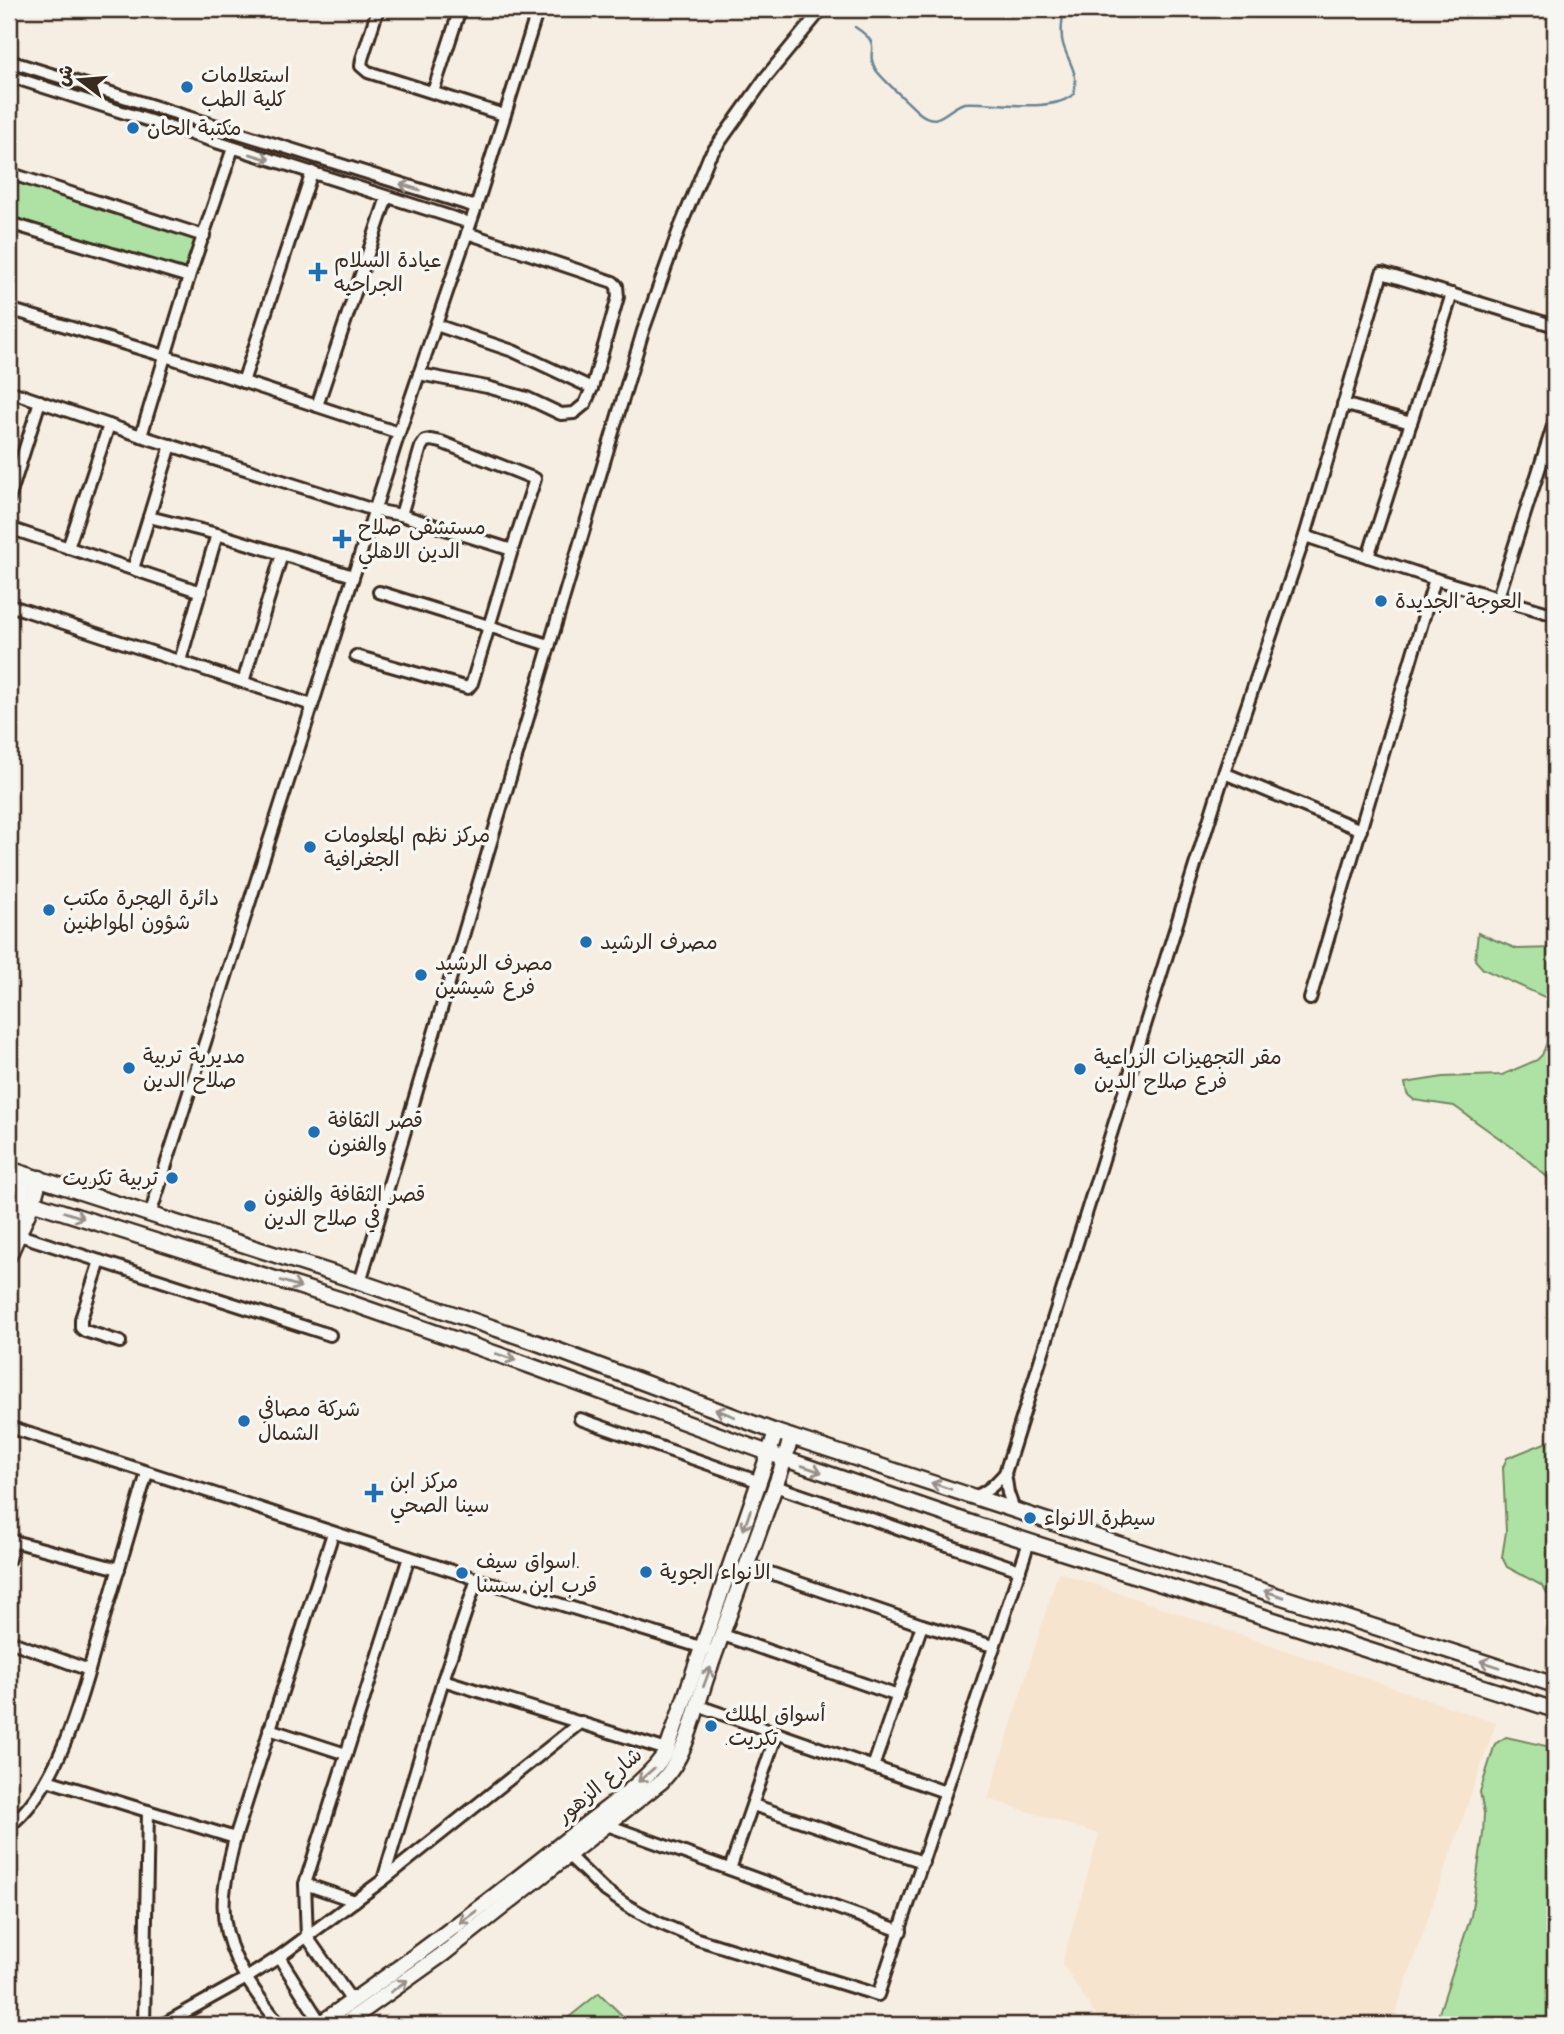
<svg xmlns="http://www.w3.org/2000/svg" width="1564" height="2034" font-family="'Comic Neue','Playpen Sans Arabic',sans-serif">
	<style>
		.built { fill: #f6e4cf }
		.green { fill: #aee2a4; stroke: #748661; stroke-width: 2 }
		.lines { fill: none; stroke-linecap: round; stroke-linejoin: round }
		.stream { stroke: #688595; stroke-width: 2.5 }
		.minor-casing { stroke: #3b2a1e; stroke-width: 16 }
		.major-casing { stroke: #3b2a1e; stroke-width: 19 }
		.minor { stroke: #f6f6f2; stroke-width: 10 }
		.major { stroke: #f6f6f2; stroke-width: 14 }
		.oneway { stroke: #989088 }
		.poi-dot { fill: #1f6fb2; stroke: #f6f6f2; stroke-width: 2.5 }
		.labels { text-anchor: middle; stroke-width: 7; stroke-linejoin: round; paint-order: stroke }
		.poi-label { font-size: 21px; fill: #3b2a1e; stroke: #f6f6f2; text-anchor: start }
		.street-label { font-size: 21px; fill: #3b2a1e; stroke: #f6f6f2 }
	</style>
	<rect width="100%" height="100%" fill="#f6eee2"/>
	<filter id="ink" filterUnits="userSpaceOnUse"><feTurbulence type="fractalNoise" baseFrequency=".0143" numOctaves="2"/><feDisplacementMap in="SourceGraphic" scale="14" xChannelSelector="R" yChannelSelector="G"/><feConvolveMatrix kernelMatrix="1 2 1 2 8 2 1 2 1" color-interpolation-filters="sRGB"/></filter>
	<g filter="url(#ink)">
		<path class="built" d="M1058 1572 1496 1723 1391 2025H1102L1062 1963 1099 1834 988 1799Z"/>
		<g class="green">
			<path d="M9 180 195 239 185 272 9 216Z"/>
			<path d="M1478 933 1517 949 1555 948V1006L1549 999 1483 969 1475 960Z"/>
			<path d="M1555 1009V1184L1520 1153 1454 1106 1414 1100 1407 1094 1405 1083 1443 1077 1502 1075 1537 1060 1542 1055 1547 1042Z"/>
			<path d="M1555 1439V1605L1541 1585 1507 1567 1502 1557 1506 1532 1503 1467 1507 1458Z"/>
			<path d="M1506 1737 1555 1748V2025H1435L1471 1916 1483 1834 1484 1813 1480 1792 1495 1744Z"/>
			<path d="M599 1993 632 2025H563V2022Z"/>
		</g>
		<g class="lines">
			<path class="stream" d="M855 27C886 47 863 49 876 70 883 80 907 101 917 111 939 130 945 109 964 103 993 101 1052 114 1074 94 1079 72 1069 64 1063 44 1060 33 1062 20 1064 9"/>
			<defs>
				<g id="minor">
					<path d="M378 9 362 59 361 66 368 72 504 115"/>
					<path d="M9 61 476 207"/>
					<path d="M9 76 470 223"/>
					<path d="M433 92 460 9"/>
					<path d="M9 173 204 236"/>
					<path d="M9 223 189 277"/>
					<path d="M9 309 165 356 399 433"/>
					<path d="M436 325 513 351 592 388"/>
					<path d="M419 374 487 387 527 398 561 414 574 413 585 404 592 388 618 297 617 286 613 282 467 233"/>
					<path d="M243 382 312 172"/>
					<path d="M9 391 141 436 189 277 233 148"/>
					<path d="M1343 404 1411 423"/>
					<path d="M317 406 387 197"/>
					<path d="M141 436 374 510 401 515 512 550 472 683 468 688 356 656"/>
					<path d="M9 499 40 401"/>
					<path d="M401 515 421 447 425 441 431 440 441 442 535 479 512 550"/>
					<path d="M149 517 217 534 353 576"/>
					<path d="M9 528 201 592"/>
					<path d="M1305 536 1435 579 1555 615"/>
					<path d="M68 548 109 425"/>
					<path d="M1368 557 1452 294"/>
					<path d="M133 569 171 445"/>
					<path d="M379 592 549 645"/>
					<path d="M1498 597 1555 420"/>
					<path d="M9 605 312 705"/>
					<path d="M180 661 217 534"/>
					<path d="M243 682 282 554"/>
					<path d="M1224 773 1361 830"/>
					<path d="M1310 999 1435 579"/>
					<path d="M150 1215 399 433 476 207 538 9"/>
					<path d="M19 1235 330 1335"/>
					<path d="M100 1261 81 1319V1328L85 1331 120 1342"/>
					<path d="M360 1282 643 331 679 230 709 157 766 77 822 9"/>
					<path d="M580 1419 760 1482"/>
					<path d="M9 1427 477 1579 707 1649"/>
					<path d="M1005 1473 1008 1493 1014 1510"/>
					<path d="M775 1486 1020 1570"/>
					<path d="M973 1497C987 1493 996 1483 1005 1473L1224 773 1305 536 1382 273 1555 326"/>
					<path d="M9 1540 119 1569"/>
					<path d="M9 1559 13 1541"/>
					<path d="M747 1565 922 1625 993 1646"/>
					<path d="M723 1635 898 1696"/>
					<path d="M9 1641 89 1670"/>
					<path d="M443 1680 667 1750"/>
					<path d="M696 1705 945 1792"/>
					<path d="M269 1729 346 1754"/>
					<path d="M873 1767 922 1625"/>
					<path d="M47 1780 235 1838"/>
					<path d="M753 1805 923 1862"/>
					<path d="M607 1825 901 1931"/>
					<path d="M9 1826C63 1784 84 1685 103 1621 118 1572 132 1523 147 1473"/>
					<path d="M569 1856 603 1889 626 1905 657 1922 697 1939 878 1995 1029 1542"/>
					<path d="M730 1869 777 1733"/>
					<path d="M383 1880 443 1680 477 1579"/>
					<path d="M305 1884 355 1901"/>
					<path d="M279 1957 322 2025"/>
					<path d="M352 2001 307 1937 305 1884 409 1557"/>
					<path d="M144 2025 148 1811"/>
					<path d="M162 2025 245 1979 279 1957 383 1880 581 1722"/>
					<path d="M280 2025C248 1983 216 1943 225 1886 227 1870 231 1854 235 1838L333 1533"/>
				</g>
				<g id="major">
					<path d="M9 1169 360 1282 535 1342 776 1432 1139 1551 1555 1685"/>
					<path d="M9 1195 345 1301 528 1365 785 1459 980 1526 1555 1710"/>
					<path d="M9 1223 20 1198 27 1175"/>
					<path d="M9 1256 33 1202 40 1178"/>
					<path d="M318 2025C408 1963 495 1897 580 1829 607 1807 651 1779 667 1750L776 1432"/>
					<path d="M343 2025 443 1954 662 1781C688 1754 695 1708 708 1673 733 1602 759 1531 785 1459L791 1437"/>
				</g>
			</defs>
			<use href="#minor" class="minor-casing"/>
			<use href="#major" class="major-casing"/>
			<use href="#minor" class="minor"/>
			<use href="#major" class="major"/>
		</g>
		<defs><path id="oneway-shaft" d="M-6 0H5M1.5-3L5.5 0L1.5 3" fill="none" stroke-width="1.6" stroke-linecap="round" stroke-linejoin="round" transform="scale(1.75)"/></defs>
		<g class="oneway">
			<use href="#oneway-shaft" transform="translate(260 157) rotate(17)"/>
			<use href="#oneway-shaft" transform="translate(410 187) rotate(-163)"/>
			<use href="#oneway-shaft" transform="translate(74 1215) rotate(18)"/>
			<use href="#oneway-shaft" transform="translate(291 1284) rotate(18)"/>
			<use href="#oneway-shaft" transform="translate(506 1357) rotate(19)"/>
			<use href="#oneway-shaft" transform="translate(725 1413) rotate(-159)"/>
			<use href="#oneway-shaft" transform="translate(812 1469) rotate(19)"/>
			<use href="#oneway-shaft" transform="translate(941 1486) rotate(-162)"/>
			<use href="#oneway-shaft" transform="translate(747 1520) rotate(109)"/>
			<use href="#oneway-shaft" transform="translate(1274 1594) rotate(-162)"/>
			<use href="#oneway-shaft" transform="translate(1490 1664) rotate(-162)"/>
			<use href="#oneway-shaft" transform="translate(707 1677) rotate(-70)"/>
			<use href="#oneway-shaft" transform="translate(646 1775) rotate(139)"/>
			<use href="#oneway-shaft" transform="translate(468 1917) rotate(144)"/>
			<use href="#oneway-shaft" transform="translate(399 1986) rotate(-35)"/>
		</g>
	</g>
	<g class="poi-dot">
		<circle cx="187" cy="87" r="7"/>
		<circle cx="133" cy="128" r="7"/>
		<path d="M314.5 261.5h7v7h7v7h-7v7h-7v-7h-7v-7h7z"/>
		<path d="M338.5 528.5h7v7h7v7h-7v7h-7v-7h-7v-7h7z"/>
		<circle cx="1381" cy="601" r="7"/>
		<circle cx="310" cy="847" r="7"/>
		<circle cx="49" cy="910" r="7"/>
		<circle cx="586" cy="942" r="7"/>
		<circle cx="421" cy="975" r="7"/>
		<circle cx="129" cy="1068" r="7"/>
		<circle cx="1080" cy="1069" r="7"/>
		<circle cx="314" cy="1132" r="7"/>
		<circle cx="172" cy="1178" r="7"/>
		<circle cx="250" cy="1206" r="7"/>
		<circle cx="244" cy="1421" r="7"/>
		<path d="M370.5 1482.5h7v7h7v7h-7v7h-7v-7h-7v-7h7z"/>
		<circle cx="1030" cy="1518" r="7"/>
		<circle cx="646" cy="1572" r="7"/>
		<circle cx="462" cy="1573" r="7"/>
		<circle cx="711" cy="1726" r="7"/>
	</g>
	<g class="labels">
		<g class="poi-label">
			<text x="201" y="82">استعلامات<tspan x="201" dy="24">كلية الطب</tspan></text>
			<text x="147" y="135">مكتبة الحان</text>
			<text x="334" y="267">عيادة السلام<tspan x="334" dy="24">الجراحيه</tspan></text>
			<text x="358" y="534">مستشفى صلاح<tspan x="358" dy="24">الدين الاهلي</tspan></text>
			<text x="1395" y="608">العوجة الجديدة</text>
			<text x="324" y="842">مركز نظم المعلومات<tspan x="324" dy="24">الجغرافية</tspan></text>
			<text x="63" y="905">دائرة الهجرة مكتب<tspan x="63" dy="24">شؤون المواطنين</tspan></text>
			<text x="600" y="949">مصرف الرشيد</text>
			<text x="435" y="970">مصرف الرشيد<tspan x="435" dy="24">فرع شيشين</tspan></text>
			<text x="143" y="1063">مديرية تربية<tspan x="143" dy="24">صلاح الدين</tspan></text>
			<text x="1094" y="1064">مقر التجهيزات الزراعية<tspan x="1094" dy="24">فرع صلاح الدين</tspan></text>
			<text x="328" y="1127">قصر الثقافة<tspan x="328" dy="24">والفنون</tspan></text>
			<text x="158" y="1185" text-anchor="end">تربية تكريت</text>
			<text x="264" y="1201">قصر الثقافة والفنون<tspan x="264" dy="24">في صلاح الدين</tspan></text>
			<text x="258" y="1416">شركة مصافي<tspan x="258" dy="24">الشمال</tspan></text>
			<text x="390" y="1488">مركز ابن<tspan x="390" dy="24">سينا الصحي</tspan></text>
			<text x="1044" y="1525">سيطرة الانواء</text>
			<text x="476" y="1568">اسواق سيف.<tspan x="476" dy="24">قرب ابن سسنا</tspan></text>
			<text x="660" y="1579">الانواء الجوية</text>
			<text x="725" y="1721">أسواق الملك<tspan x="725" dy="24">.تكريت</tspan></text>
		</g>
		<g class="street-label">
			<text transform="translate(599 1785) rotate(-40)" y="7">شارع الزهور</text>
		</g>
	</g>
	<rect width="1564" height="2034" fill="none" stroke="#f6f6f2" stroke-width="35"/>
	<rect x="18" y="18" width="1529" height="1999" fill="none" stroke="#3b2a1e" stroke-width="2.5" filter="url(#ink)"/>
	<g transform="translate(80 80) rotate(286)" stroke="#f6f6f2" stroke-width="5" paint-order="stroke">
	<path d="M0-5L12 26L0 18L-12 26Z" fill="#3b2a1e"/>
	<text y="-10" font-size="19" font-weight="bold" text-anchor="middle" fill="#3b2a1e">ش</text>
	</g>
</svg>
